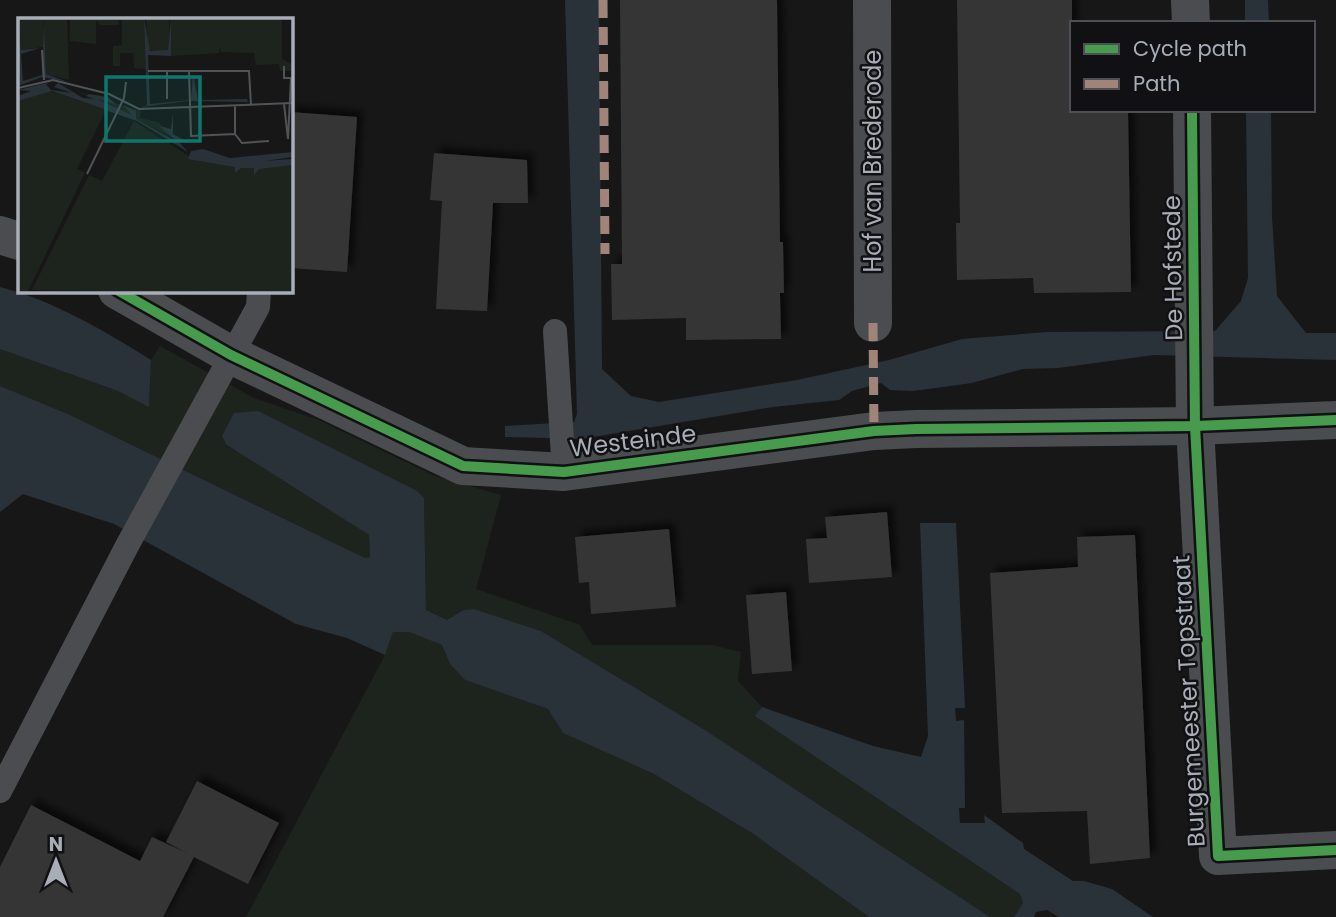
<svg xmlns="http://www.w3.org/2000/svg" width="1336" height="917" font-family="Poppins,sans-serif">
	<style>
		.green { fill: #1d241e }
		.water { fill: #2a3239 }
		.building { fill: #353536; filter: url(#shadow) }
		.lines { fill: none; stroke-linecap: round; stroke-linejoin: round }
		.service { stroke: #4b4c50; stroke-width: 24 }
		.minor { stroke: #4b4c50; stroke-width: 38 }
		.tertiary { stroke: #4b4c50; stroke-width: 38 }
		.quiet { stroke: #a18479; stroke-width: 9; stroke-dasharray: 18 9; stroke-linecap: butt }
		.cycleway-casing { stroke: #111113; stroke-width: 15 }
		.cycleway { stroke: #469c4c; stroke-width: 10 }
		.labels { text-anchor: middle; stroke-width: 5; stroke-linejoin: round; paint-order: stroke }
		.street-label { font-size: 24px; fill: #a8adb8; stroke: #111113 }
		.inset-road { fill: none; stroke: #515357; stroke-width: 2 }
		.view { fill: #0f766e; fill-opacity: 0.15; stroke: #0f766e; stroke-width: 3.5 }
		.inset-edge { fill: none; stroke: #a8adb8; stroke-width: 3.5 }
	</style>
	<defs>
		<filter id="shadow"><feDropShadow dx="6" dy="-6" stdDeviation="3.5" flood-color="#0009"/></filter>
	</defs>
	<rect width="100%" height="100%" fill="#171717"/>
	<g class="green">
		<path d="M160 346 254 398 316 419 435 476 501 495 476 589 580 625 592 645H712L741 652 738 681 762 707 756 716 1020 894 1023 903 1014 917H990L705 730 541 631 474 609 462 610 447 620 426 610 424 498 227 445 369 535 370 557 365 558 68 414 0 386V349L118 391 149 406 151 360Z"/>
		<path d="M393 632H409L442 645 450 664 465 680 548 709 563 733 654 774 752 833 869 917H246L385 655Z"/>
	</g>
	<g class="water">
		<path d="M565 0H599L602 369 631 396 659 402 797 380 889 360 962 339 1047 332 1215 331 1241 301 1248 278 1246 110H1271L1272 217 1277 296 1306 333H1336V360L1154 355 1058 368 1023 369 972 383 913 391 890 390 881 383 852 391 839 400 773 407 581 439 505 437V426L574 422 577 414Z"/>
		<path d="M1245 0H1268L1269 23H1245Z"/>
		<path d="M0 287C52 300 105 331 151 360L149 407 118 391 0 349Z"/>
		<path d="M0 386 68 414 365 558 370 557 369 535 227 445 222 436 234 413 258 411 417 491 424 498 426 610 447 620 463 610 474 609 541 631 705 730 990 917H869L752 833 654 774 563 733 548 709 465 680 450 664 442 645 409 632H393L385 655 347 638 296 624 114 524 23 494 0 512Z"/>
		<path d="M920 523H956L965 708H955L956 721 964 720 965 808H959L960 823H985L984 815 1023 843 1024 849 1073 881H1084L1112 889 1153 917H1059L1047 910 1036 912 1034 917H1014L1023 903 1020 894 755 716 762 707 873 746 921 757 928 736Z"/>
	</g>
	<g class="building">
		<path d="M620 0H777L780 242H783L784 293H780L781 339 686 340V318L612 320 611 264H622Z"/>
		<path d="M957 0H1072V110H1128L1131 292 1034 293 1033 278 957 280 956 223H960Z"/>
		<path d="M290 112 357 117 347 272 290 268Z"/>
		<path d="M434 153 527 160 528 203H493L487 311 436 309 442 201 430 200Z"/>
		<path d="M887 512 892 577 809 583 806 539 827 538 825 517Z"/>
		<path d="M669 529 676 607 591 614 589 582 579 583 575 537Z"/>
		<path d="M1135 535 1150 858 1090 864 1087 811 1002 813 990 573 1078 567 1077 537Z"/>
		<path d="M786 592 792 671 752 674 746 595Z"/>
		<path d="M197 781 279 823 248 884 194 857 163 917H0V867L31 805 140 861 152 837 187 853 166 842Z"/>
	</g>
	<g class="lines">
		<g class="service">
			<path d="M555 331 564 472"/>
			<path d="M0 791 128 544 258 307 259 290"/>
		</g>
		<g class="minor">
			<path d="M872 0 873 323"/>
			<path d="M1190 0 1191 23"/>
			<path d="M1192 110 1195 426 1218 856 1336 850"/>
		</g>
		<g class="tertiary">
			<path d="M0 235 19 241"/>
			<path d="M117 290 231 355 463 466 564 472 874 431 916 429 1195 426 1336 420"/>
		</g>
		<g class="quiet">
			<path d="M603 0 605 254"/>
			<path d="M873 323 874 431"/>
		</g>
		<defs>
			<g id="cycleway">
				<path d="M1192 110 1195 426 1218 856 1336 850"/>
				<path d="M117 290 231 355 463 466 564 472 874 431 916 429 1195 426 1336 420"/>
			</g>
		</defs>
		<use href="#cycleway" class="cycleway-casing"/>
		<use href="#cycleway" class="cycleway"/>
	</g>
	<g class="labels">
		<g class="street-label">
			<text transform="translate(873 161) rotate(-90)" y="8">Hof van Brederode</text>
			<text transform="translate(1173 268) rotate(-91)" y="8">De Hofstede</text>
			<text transform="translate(633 441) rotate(-7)" y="8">Westeinde</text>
			<text transform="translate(1189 701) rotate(-93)" y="8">Burgemeester Topstraat</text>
		</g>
	</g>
	<g transform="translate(18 18)">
		<rect width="275" height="275" fill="#171717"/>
		<path d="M1 0H25V29L3 32ZM26 0H49L51 62 28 56ZM52 0H100L101 7H82L78 2V26L52 23ZM104 0H126L128 51 116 50 115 35H102V48H95V28L104 27ZM128 0H151L152 35 130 32ZM153 0H264V41L275 47V53H262L261 46 238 47 236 35 203 34 202 29 201 35 153 38ZM32 73 86 91V96L59 151 67 155 10 273 13 275H0V83ZM58 73 123 93 122 100 140 104 160 122ZM116 103 174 140 236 150V157L240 151 275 147V275L14 272 71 157 84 163Z" fill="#1d241e"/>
		<path d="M0 0 3 32 22 30 3 36 5 63 24 57 26 0 28 56 50 64 24 59 0 68ZM126 0 132 33 150 32 153 0V38L130 37 132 86 173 82 175 56 180 82 229 81 230 84 169 83 124 89 129 87ZM33 64 28 66 33 72 55 75 36 69 40 65 65 80 77 81 68 78 71 76 90 79 99 87 79 81 114 97 105 87 118 93V101L158 123 141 108 153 111 155 95V116L172 125 160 123 170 134 119 103 90 93 86 96V91L34 73 0 83V78L13 73 0 72ZM185 131 212 140 275 134V139L246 143 275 141V147L241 151 236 157V150H223L217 155V149L170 141 173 133Z" fill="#2a3239"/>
		<path class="inset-road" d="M24 32 26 62M130 53H231L233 87M149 53V81M171 53 173 118 217 116M0 70 35 62 91 76 121 91 275 85M266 86 270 121 273 60H266V48M217 88V116L224 125 251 123M69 156 106 80 108 64"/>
		<path class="view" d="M88 59H182V123H88Z"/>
		<rect width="275" height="275" class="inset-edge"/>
	</g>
	<rect x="1070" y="21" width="245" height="91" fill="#111113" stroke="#4d4f55" stroke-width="2"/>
	<rect x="1084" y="44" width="35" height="10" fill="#469c4c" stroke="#4d4f55" stroke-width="2"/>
	<text x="1133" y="56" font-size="21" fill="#a8adb8">Cycle path</text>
	<rect x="1084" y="79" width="35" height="10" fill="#a18479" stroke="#4d4f55" stroke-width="2"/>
	<text x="1133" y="91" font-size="21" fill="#a8adb8">Path</text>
	<g transform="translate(56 861)" stroke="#111113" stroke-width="5" paint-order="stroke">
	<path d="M0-5L12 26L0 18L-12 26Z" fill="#a8adb8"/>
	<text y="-10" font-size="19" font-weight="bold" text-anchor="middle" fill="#a8adb8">N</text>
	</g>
</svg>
